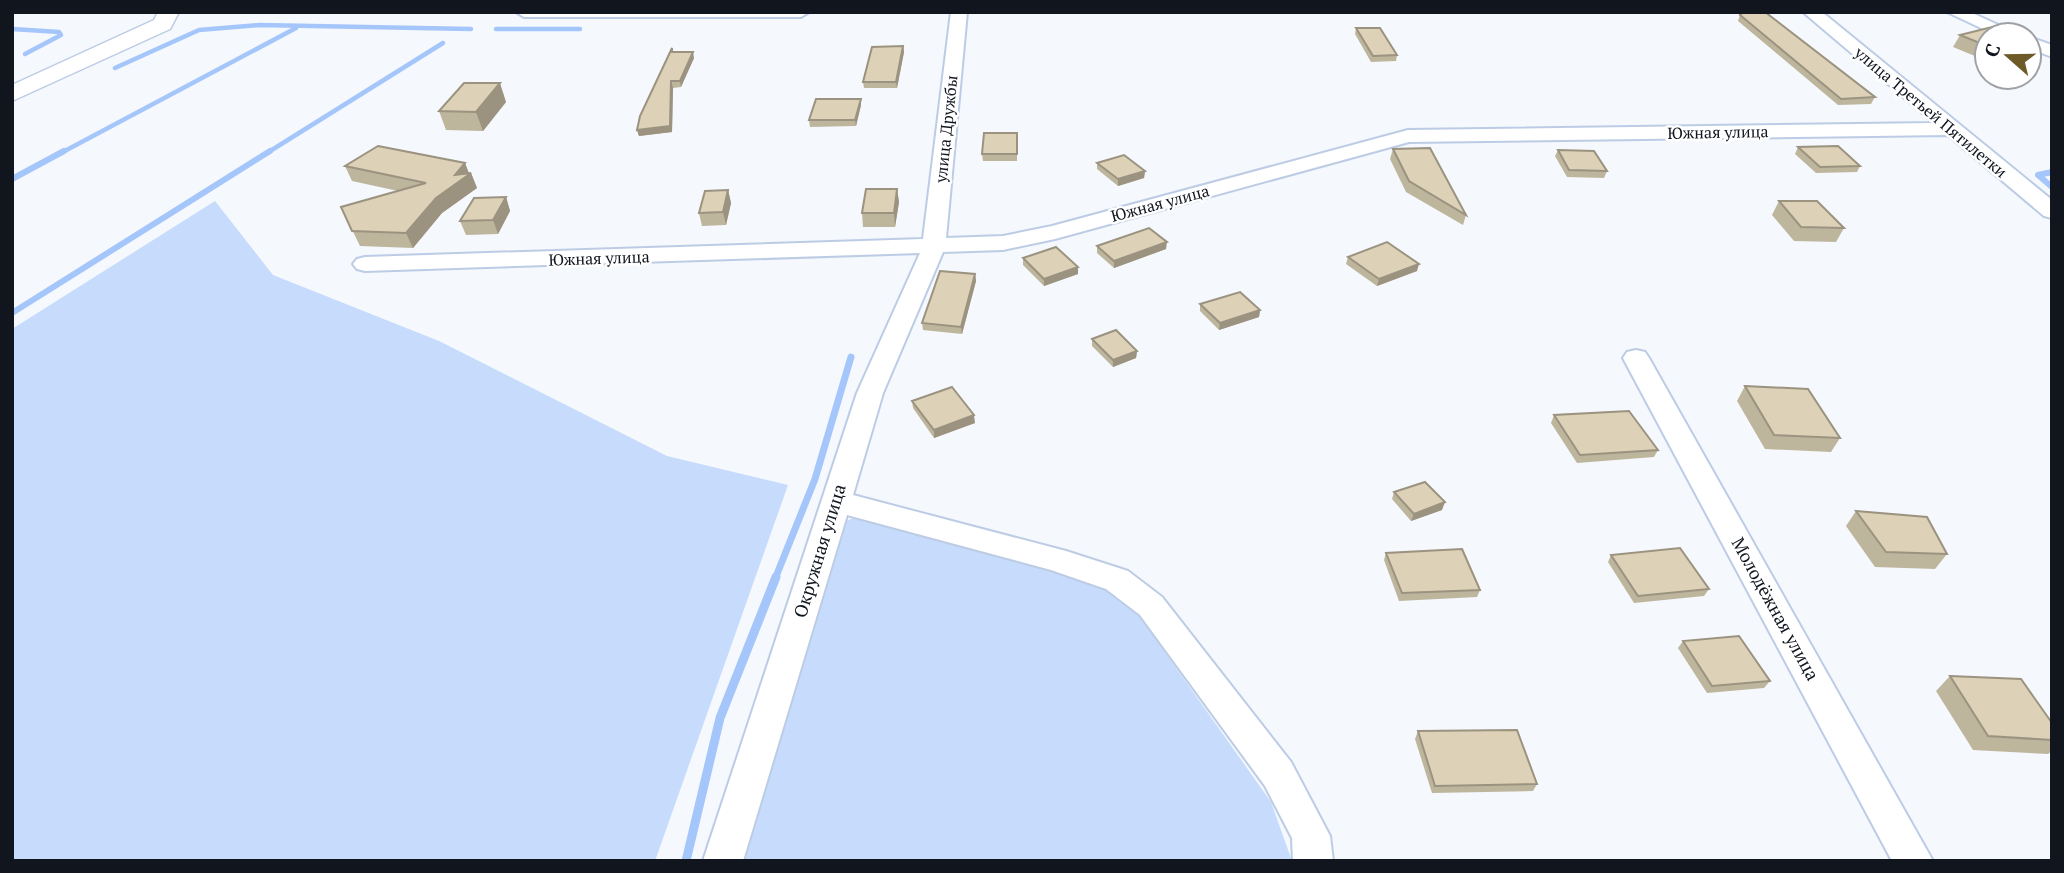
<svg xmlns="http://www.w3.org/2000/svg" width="2064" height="873" font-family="'PT Serif',serif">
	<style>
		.green { fill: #c7dcfc }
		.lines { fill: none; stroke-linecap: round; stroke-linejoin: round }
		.stream-far3 { stroke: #a5c6fa; stroke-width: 4.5 }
		.stream-far2 { stroke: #a5c6fa; stroke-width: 6 }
		.stream-far1 { stroke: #a5c6fa; stroke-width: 7 }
		.stream { stroke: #a5c6fa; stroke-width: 9 }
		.minor-casing { stroke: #bdcce5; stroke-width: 4 }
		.tertiary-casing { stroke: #bdcce5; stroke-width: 3 }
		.minor { fill: #fff; fill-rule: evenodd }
		.tertiary { fill: #fff; fill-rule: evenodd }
		.wall { fill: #beb59d }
		.shaded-wall { fill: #9b9380 }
		.building { fill: #ddd2b7; stroke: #9b9380; stroke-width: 2 }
		.labels { text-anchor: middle; stroke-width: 5; stroke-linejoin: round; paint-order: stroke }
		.far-street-label { font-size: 16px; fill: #10151e; stroke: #fff }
		.street-label { font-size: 18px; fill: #10151e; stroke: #fff }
	</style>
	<rect width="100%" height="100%" fill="#f5f8fd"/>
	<g class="green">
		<path d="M215 201 273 275 439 341 667 456 788 485 655 861H12V329Z"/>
		<path d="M853 518 1059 567 1118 594 1135 610 1271 802 1292 861H733L841 523Z"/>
	</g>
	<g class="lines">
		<g class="stream-far3">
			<path d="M12 29 59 32 61 35 25 54"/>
			<path d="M496 29H580"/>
			<path d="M115 68 199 30 260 25 471 29"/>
			<path d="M61 153 296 28"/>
			<path d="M267 153 443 43"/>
		</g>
		<g class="stream-far2">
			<path d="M2052 172 2038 175 2052 187"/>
			<path d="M12 179 64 151"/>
			<path d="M12 313 270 151"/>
		</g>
		<path class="stream-far1" d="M775 579 815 479 851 357"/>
		<path class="stream" d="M686 861 720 718 776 577"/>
		<defs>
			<g id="minor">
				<path d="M516 12H809L801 17H524Z"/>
				<path d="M951 12H967L946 238 1003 236 1052 226 1408 130 1934 123 1803 12H1822L2052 200V218L2044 216 1948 135 1409 142 1055 239 1003 250 943 252 883 393 853 495 1066 551 1128 571 1162 597 1291 762 1330 836 1333 861H1293L1292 838 1265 786 1140 615 1106 589 1051 570 847 515 743 861H703L857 393 920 253 365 271 357 269 353 264 357 259 365 257 923 239Z"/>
				<path d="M1947 12H1970L2020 35H1996Z"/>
				<path d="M2029 37 2052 45V57L2029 48Z"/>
				<path d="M1636 350 1645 352 1649 358 1933 861H1892L1623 358 1627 352Z"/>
			</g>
			<path id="tertiary" d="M158 12H179L170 29 12 101V85L154 20Z"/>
		</defs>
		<use href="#minor" class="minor-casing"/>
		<use href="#tertiary" class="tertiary-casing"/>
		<use href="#minor" class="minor"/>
		<use href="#tertiary" class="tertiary"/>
	</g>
	<g class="wall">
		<path d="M1740 15 1875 97 1871 104 1838 105 1738 21Z"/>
		<path d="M1356 28 1397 55 1396 61 1371 62 1355 34Z"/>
		<path d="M1960 35H1987V61L1953 47Z"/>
		<path d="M903 46 904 52 897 88H864L863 82Z"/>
		<path d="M672 48 673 52 694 58 681 87 673 88 672 132 639 136 637 130Z"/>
		<path d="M861 99V105L856 126 810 127 809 120Z"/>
		<path d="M506 102 483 131 446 130 439 111Z"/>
		<path d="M1017 133V161H983L982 154Z"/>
		<path d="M1798 147 1860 166 1857 172 1816 173 1795 154Z"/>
		<path d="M1393 149 1466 215 1463 225 1406 192 1390 159Z"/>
		<path d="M1558 150 1607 171 1604 178 1567 177 1555 156Z"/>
		<path d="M465 163 469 173H471L477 188 442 213 413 248 360 246 341 207 398 191 352 181 345 166Z"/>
		<path d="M1097 163 1145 171 1144 178 1118 186 1097 169Z"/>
		<path d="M897 189 899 202 895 227H863L862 213Z"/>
		<path d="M728 190 731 203 726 225 702 226 699 213Z"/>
		<path d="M506 197 510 211 498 234 466 235 460 221Z"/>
		<path d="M1779 201 1844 228 1836 242 1794 241 1772 215Z"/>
		<path d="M1097 246 1166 249 1114 268 1097 253Z"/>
		<path d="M1348 257 1417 271 1377 286 1346 264Z"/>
		<path d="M1023 258 1078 274 1044 286 1023 265Z"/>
		<path d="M975 274 976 281 962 334 923 330 922 323Z"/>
		<path d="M1200 304 1260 310 1259 317 1219 330 1200 311Z"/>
		<path d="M1092 339 1137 351 1136 358 1113 367 1092 346Z"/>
		<path d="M1745 386 1840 438 1831 452 1765 449 1737 401Z"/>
		<path d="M912 401 975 423 934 438 913 408Z"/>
		<path d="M1554 415 1658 450 1654 457 1577 463 1551 423Z"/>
		<path d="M1394 492 1442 510 1411 521 1392 499Z"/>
		<path d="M1856 511 1947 554 1935 569 1875 567 1846 526Z"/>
		<path d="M1386 553 1480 590 1477 597 1399 601 1384 560Z"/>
		<path d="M1611 555 1709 589 1704 596 1634 603 1608 562Z"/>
		<path d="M1683 641 1770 681 1764 688 1707 693 1678 648Z"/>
		<path d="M1950 676 2052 723V751L2048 754 1973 750 1936 691Z"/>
		<path d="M1418 731 1537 784 1533 791 1432 793 1415 739Z"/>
	</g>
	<g class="shaded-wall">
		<path d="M903 46 904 52 897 88 896 82Z"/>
		<path d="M693 52 694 58 681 87 680 81Z"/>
		<path d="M671 81 673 88 672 132 639 136 637 130Z"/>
		<path d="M500 83 506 102 483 131 476 112Z"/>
		<path d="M861 99V105L856 126 855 120Z"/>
		<path d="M465 163 469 174 471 173 477 188 442 213 413 248 406 233Z"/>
		<path d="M1145 171 1144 178 1118 186V179Z"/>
		<path d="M897 189 899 202 895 227 894 213Z"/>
		<path d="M728 190 731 203 726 225 723 212Z"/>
		<path d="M506 197 510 211 498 234 493 220Z"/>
		<path d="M1167 242 1166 249 1114 268V261Z"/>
		<path d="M1419 264 1417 271 1377 286 1379 279Z"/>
		<path d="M1078 267V274L1044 286V279Z"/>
		<path d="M975 274 976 281 962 334 961 327Z"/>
		<path d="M1260 310 1259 317 1219 330 1220 323Z"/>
		<path d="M1137 351 1136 358 1113 367V360Z"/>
		<path d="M974 415 975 423 934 438V430Z"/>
		<path d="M1445 502 1442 510 1411 521 1414 514Z"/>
	</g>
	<g class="building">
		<path d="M1743 12H1765L1875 97 1841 99 1740 15Z"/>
		<path d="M1996 26 2018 35H1987V46L1960 35Z"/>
		<path d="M1356 28H1380L1397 55 1373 56Z"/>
		<path d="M903 46 896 82H863L872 47Z"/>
		<path d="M672 48V52H693L680 81H671L670 126 637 130 640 116Z"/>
		<path d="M464 83H500L476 112 439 111Z"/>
		<path d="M816 99H861L855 120H809Z"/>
		<path d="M984 133H1017V154H982Z"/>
		<path d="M378 146 465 163 455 175 471 173 436 198 406 233 352 231 341 207 426 183 345 166Z"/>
		<path d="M1838 146 1860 166 1820 167 1798 147Z"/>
		<path d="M1430 148 1466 215 1409 181 1393 149Z"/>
		<path d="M1558 150 1594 151 1607 171 1569 170Z"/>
		<path d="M1124 155 1145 171 1118 179 1097 163Z"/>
		<path d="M866 189H897L894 213H862Z"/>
		<path d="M728 190 723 212 699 213 705 191Z"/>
		<path d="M506 197 493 220 460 221 474 198Z"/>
		<path d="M1779 201H1817L1844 228 1801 227Z"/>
		<path d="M1149 228 1167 242 1114 261 1097 246Z"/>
		<path d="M1387 242 1419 264 1379 279 1348 257Z"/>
		<path d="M1056 247 1078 267 1044 279 1023 258Z"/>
		<path d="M940 271 975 274 961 327 922 323Z"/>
		<path d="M1240 292 1260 310 1220 323 1200 304Z"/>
		<path d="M1116 330 1137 351 1113 360 1092 339Z"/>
		<path d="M1745 386 1808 389 1840 438 1774 435Z"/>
		<path d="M952 387 974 415 934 430 912 401Z"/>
		<path d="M1629 411 1658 450 1580 455 1554 415Z"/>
		<path d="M1425 482 1445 502 1414 514 1394 492Z"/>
		<path d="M1856 511 1927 517 1947 554 1886 552Z"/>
		<path d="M1680 548 1709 589 1638 596 1611 555Z"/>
		<path d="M1462 549 1480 590 1402 593 1386 553Z"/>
		<path d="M1739 636 1770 681 1712 686 1683 641Z"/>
		<path d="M1950 676 2021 679 2052 723V740L1988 736Z"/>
		<path d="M1517 730 1537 784 1435 786 1418 731Z"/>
	</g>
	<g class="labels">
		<g class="far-street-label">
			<text transform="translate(1931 112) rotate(40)" y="6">улица Третьей Пятилетки</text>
			<text transform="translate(946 129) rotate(-84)" y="6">улица Дружбы</text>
			<text transform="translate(1718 132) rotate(-1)" y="6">Южная улица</text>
			<text transform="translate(1160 203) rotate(-15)" y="6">Южная улица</text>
			<text transform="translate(599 258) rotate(-2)" y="6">Южная улица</text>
		</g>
		<g class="street-label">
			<text transform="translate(820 551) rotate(-73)" y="6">Окружная улица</text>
			<text transform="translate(1775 609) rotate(61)" y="6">Молодёжная улица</text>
		</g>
	</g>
	<rect width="2064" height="873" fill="none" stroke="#10151e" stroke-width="28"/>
	<g transform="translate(2008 56) rotate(290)"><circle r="33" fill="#ffffff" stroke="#9fa1a5" stroke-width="2"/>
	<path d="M0-5L12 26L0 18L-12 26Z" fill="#6d5a28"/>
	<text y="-10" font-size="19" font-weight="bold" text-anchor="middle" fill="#10151e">С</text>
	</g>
</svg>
